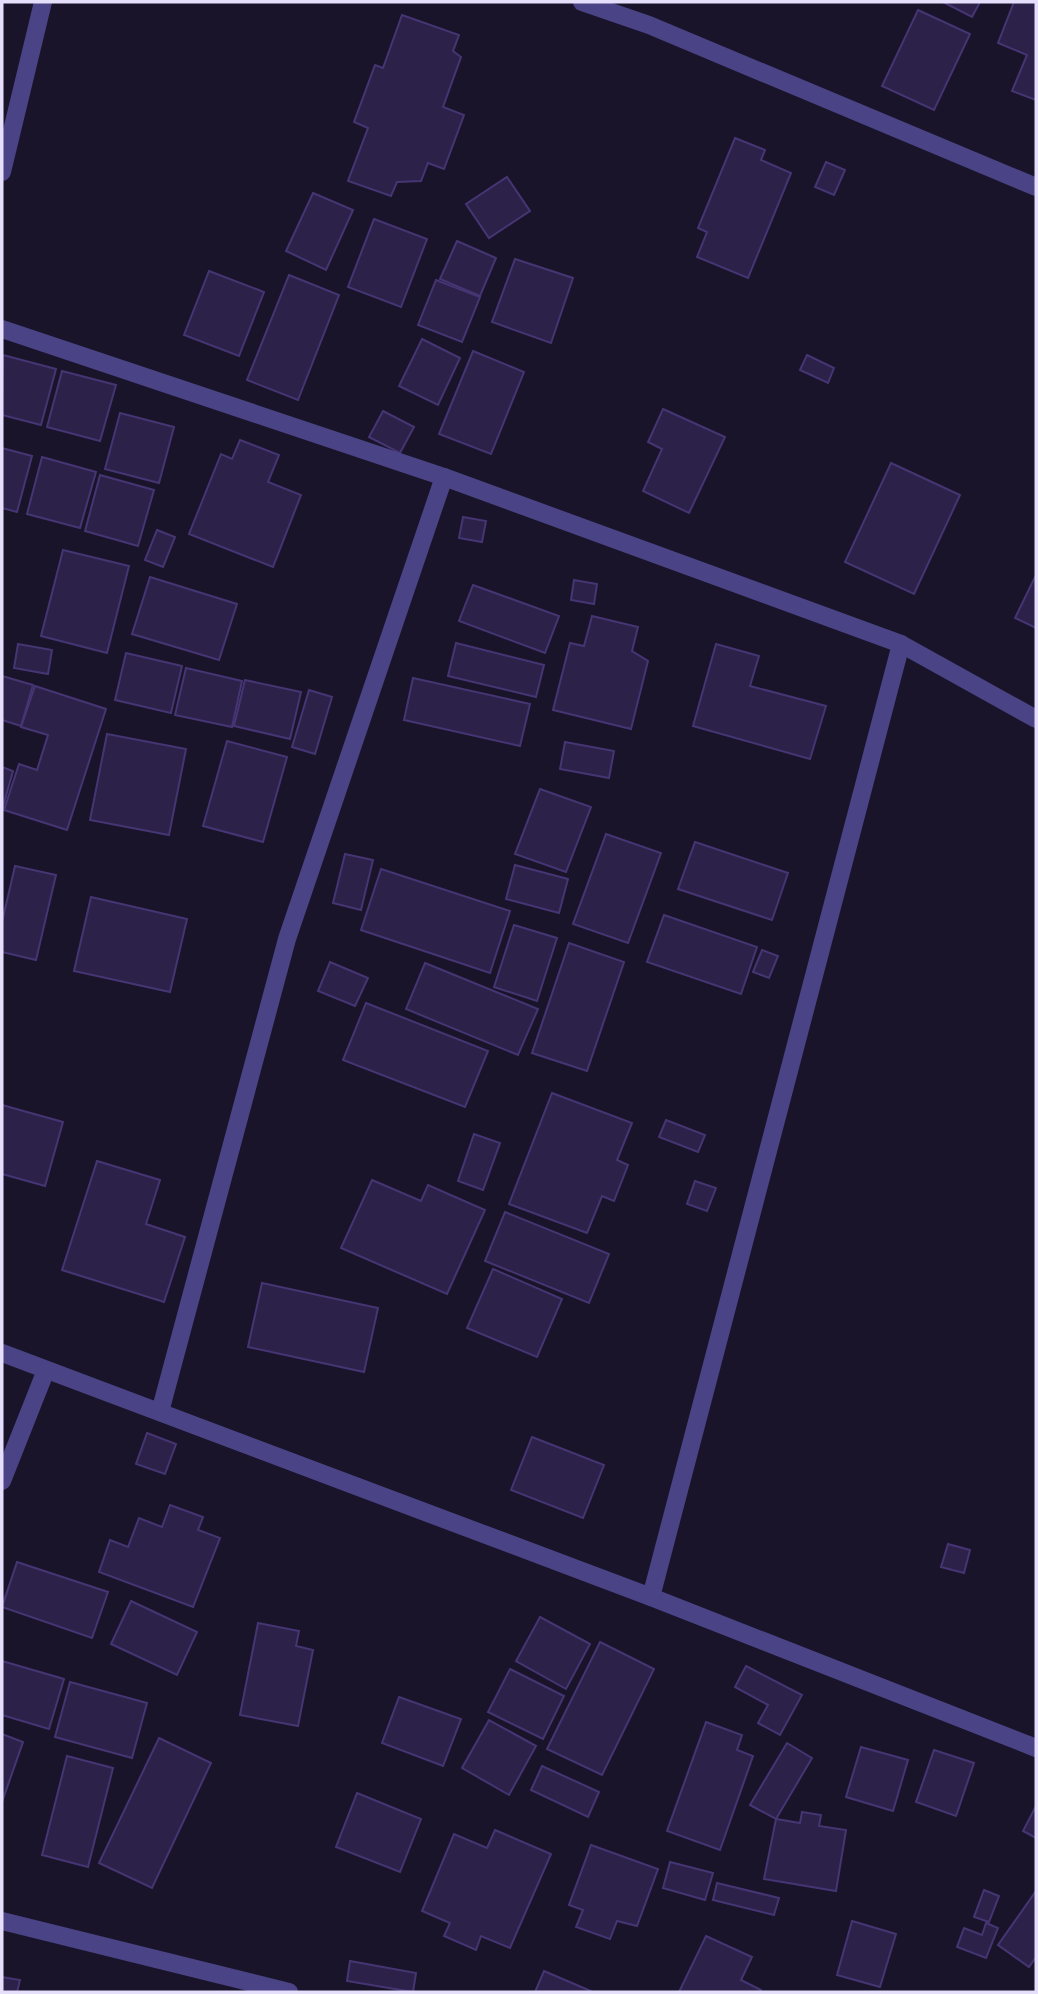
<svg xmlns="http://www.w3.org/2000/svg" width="1038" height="1994" font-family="'DM Sans',sans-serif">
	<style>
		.building { fill: #2c2149; stroke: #463573; stroke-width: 2 }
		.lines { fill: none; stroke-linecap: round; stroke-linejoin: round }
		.street { stroke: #4a4385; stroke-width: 18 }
	</style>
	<rect width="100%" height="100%" fill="#19142a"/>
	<g class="building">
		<path d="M943 2H980L972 17Z"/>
		<path d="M1014 2H1036V100L1012 91 1027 55 998 43Z"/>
		<path d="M918 10 970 34 934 110 882 86Z"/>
		<path d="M402 15 459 35 453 51 461 57 443 107 464 115 444 169 428 163 421 181 397 182 391 196 348 181 368 128 354 122 375 65 383 68Z"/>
		<path d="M735 138 765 150 761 160 791 173 748 278 697 257 707 232 698 228Z"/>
		<path d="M826 162 845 170 834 195 815 187Z"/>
		<path d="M507 177 530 211 489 238 466 204Z"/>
		<path d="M313 193 353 210 326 270 286 251Z"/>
		<path d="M374 219 427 239 401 307 348 287Z"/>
		<path d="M457 241 496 258 480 296 440 279Z"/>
		<path d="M515 259 573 278 551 343 492 322Z"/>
		<path d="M209 271 264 292 239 356 184 335Z"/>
		<path d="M289 275 339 295 298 400 247 380Z"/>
		<path d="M436 280 480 297 462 342 418 325Z"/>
		<path d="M422 339 460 358 438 405 399 386Z"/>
		<path d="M473 351 524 372 491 454 439 434Z"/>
		<path d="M3 355 56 369 41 425 2 415Z"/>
		<path d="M807 355 834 368 828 383 800 370Z"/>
		<path d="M62 371 116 385 100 441 47 427Z"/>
		<path d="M663 409 725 437 689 513 643 491 662 449 648 442Z"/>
		<path d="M383 411 414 427 400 453 369 437Z"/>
		<path d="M120 413 174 427 159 483 105 469Z"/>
		<path d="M240 440 279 455 268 482 301 495 273 567 189 534 221 454 232 459Z"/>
		<path d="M2 448 32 456 17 512 2 508Z"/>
		<path d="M42 457 96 472 80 528 27 514Z"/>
		<path d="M891 463 960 495 914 594 845 562Z"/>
		<path d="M100 475 154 490 138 546 85 531Z"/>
		<path d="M463 517 486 521 482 542 459 538Z"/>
		<path d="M157 530 175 537 163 567 145 560Z"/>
		<path d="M63 550 129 566 107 653 41 636Z"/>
		<path d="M1036 575V628L1015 618Z"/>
		<path d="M150 577 237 604 219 660 132 634Z"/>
		<path d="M574 580 597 584 594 604 571 600Z"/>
		<path d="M473 585 559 616 545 653 459 621Z"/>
		<path d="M592 616 638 627 632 651 648 661 631 729 553 710 570 643 584 646Z"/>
		<path d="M456 643 544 665 536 697 448 676Z"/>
		<path d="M18 644 52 650 48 674 14 668Z"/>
		<path d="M716 644 759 656 750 686 826 706 810 759 693 726Z"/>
		<path d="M126 653 182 666 171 713 115 700Z"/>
		<path d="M186 668 242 681 232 727 175 715Z"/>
		<path d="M2 676 33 685 21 726 2 720Z"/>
		<path d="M413 678 530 704 520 746 404 720Z"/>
		<path d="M245 680 301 692 290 739 234 726Z"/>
		<path d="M35 686 106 709 67 830 4 810 19 764 37 770 48 735 21 727Z"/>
		<path d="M309 690 332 697 315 754 292 747Z"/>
		<path d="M107 734 186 749 169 835 90 820Z"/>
		<path d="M227 741 287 757 263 842 203 826Z"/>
		<path d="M565 742 614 751 609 778 560 769Z"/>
		<path d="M2 767 13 771 2 810Z"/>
		<path d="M540 789 591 807 566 872 515 854Z"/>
		<path d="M606 834 661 853 628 943 573 924Z"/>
		<path d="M695 842 788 873 772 920 678 889Z"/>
		<path d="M345 854 373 860 361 910 333 903Z"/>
		<path d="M515 865 568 879 559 913 506 899Z"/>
		<path d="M15 866 56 875 36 960 2 952V922Z"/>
		<path d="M381 869 510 911 490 973 361 930Z"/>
		<path d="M91 897 187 919 170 992 74 971Z"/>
		<path d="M664 915 757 947 741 994 647 962Z"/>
		<path d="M514 925 557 938 537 1001 494 987Z"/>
		<path d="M569 943 624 962 587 1071 532 1053Z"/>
		<path d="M762 950 778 956 769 978 753 972Z"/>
		<path d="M330 962 368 978 355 1006 318 991Z"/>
		<path d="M425 963 538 1009 518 1055 406 1009Z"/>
		<path d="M366 1003 488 1051 465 1107 343 1060Z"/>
		<path d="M552 1093 632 1123 617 1160 628 1165 614 1201 602 1196 587 1233 509 1204Z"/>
		<path d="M2 1105 63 1122 45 1186 2 1174Z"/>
		<path d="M666 1120 705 1135 698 1152 659 1137Z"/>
		<path d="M474 1134 500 1143 483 1190 458 1181Z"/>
		<path d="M97 1161 160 1180 146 1224 185 1237 164 1302 62 1270Z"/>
		<path d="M372 1180 421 1201 428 1185 485 1210 447 1294 341 1248Z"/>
		<path d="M695 1181 716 1188 707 1211 687 1204Z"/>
		<path d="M505 1212 609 1254 589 1303 485 1261Z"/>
		<path d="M493 1269 562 1299 537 1357 467 1328Z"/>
		<path d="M262 1283 378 1308 364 1372 248 1347Z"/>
		<path d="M147 1433 176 1444 165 1474 136 1464Z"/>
		<path d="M532 1437 604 1465 583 1518 511 1490Z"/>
		<path d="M170 1505 203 1517 198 1530 220 1538 193 1607 99 1572 110 1540 128 1547 139 1518 162 1527Z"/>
		<path d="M948 1544 970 1550 964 1573 941 1567Z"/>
		<path d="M17 1562 108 1592 92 1638 2 1607Z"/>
		<path d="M131 1601 197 1632 177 1675 111 1644Z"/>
		<path d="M540 1617 590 1644 566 1689 516 1661Z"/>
		<path d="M258 1623 299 1631 296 1646 313 1650 298 1726 240 1715Z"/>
		<path d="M600 1642 654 1669 602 1775 547 1749Z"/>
		<path d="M2 1661 64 1679 49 1729 2 1715Z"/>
		<path d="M746 1666 802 1695 780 1735 758 1723 768 1705 735 1687Z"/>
		<path d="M510 1669 564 1696 543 1739 488 1712Z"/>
		<path d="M70 1682 147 1703 132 1758 55 1737Z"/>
		<path d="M399 1697 461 1719 443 1766 382 1743Z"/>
		<path d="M489 1720 536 1746 509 1795 462 1768Z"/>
		<path d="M706 1722 742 1735 737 1750 753 1756 720 1850 667 1831Z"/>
		<path d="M2 1734 23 1742 2 1802Z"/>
		<path d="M159 1738 211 1763 152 1888 99 1863Z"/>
		<path d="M787 1743 812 1758 776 1819 750 1805Z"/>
		<path d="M861 1747 908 1760 893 1811 846 1797Z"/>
		<path d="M934 1750 974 1763 956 1816 916 1802Z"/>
		<path d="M67 1756 113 1768 88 1867 42 1855Z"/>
		<path d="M542 1766 599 1792 588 1817 531 1790Z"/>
		<path d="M357 1793 421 1819 400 1872 336 1847Z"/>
		<path d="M1036 1806V1838L1023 1831Z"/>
		<path d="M802 1812 821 1815 819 1826 846 1830 836 1891 764 1879 776 1819 800 1823Z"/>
		<path d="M495 1830 551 1854 510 1948 481 1936 476 1950 444 1936 450 1923 422 1911 454 1834 487 1848Z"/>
		<path d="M591 1845 658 1869 637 1926 617 1921 610 1939 576 1927 583 1910 569 1905Z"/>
		<path d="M670 1862 713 1873 705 1900 663 1888Z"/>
		<path d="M717 1883 779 1898 774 1915 713 1900Z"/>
		<path d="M984 1890 999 1896 989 1922 974 1917Z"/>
		<path d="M1036 1891V1957L1029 1967 998 1945Z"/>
		<path d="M852 1921 896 1934 880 1987 837 1975Z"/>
		<path d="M986 1923 998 1928 986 1958 957 1947 964 1928 982 1935Z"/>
		<path d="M706 1936 752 1957 741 1980 761 1990 760 1992H679Z"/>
		<path d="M350 1961 416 1973 413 1992 347 1981Z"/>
		<path d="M544 1971 593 1992H535Z"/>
		<path d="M2 1977 20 1980 17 1992H2Z"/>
	</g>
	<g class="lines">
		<g class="street">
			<path d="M582 2 649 25 1036 187"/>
			<path d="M2 172 43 2"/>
			<path d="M2 329 444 477 901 644 1036 719"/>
			<path d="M2 1353 651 1597 1036 1748"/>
			<path d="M160 1412 287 939 444 477"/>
			<path d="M2 1481 46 1370"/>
			<path d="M651 1597 901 644"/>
			<path d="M2 1921 289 1992"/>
		</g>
	</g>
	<rect width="1038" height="1994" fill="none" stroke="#e5dffc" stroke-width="7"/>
</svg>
